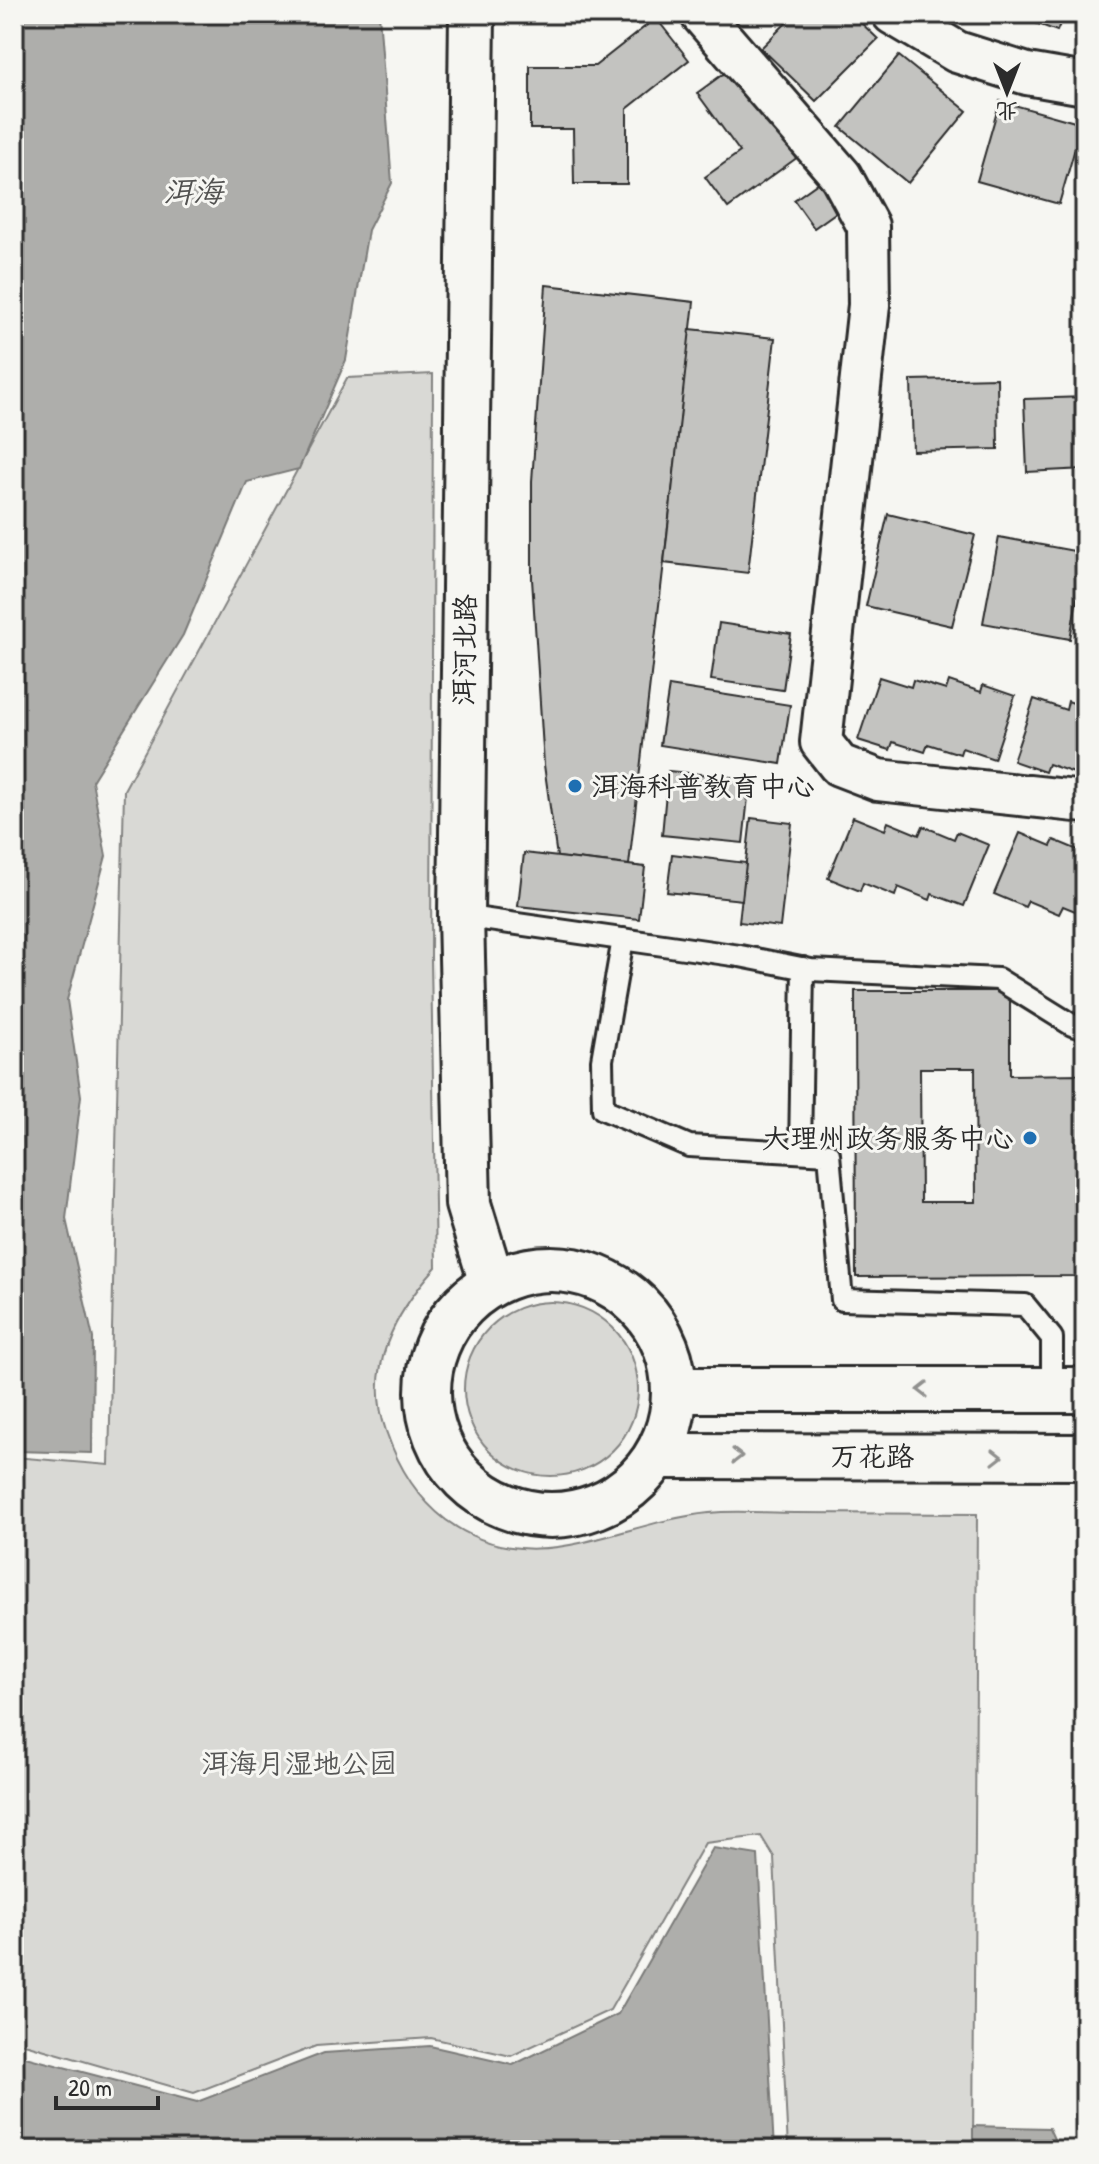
<svg xmlns="http://www.w3.org/2000/svg" width="1099" height="2164" font-family="'Patrick Hand','LXGW WenKai TC',sans-serif">
	<style>
		.green { fill: #d9d9d5; stroke: #828280; stroke-width: 2 }
		.water { fill: #aeaeab; stroke: #7a7a78; stroke-width: 2 }
		.building { fill: #c3c3c0; stroke: #2b2b2b; stroke-width: 2; fill-rule: evenodd }
		.lines { fill: none; stroke-linecap: round; stroke-linejoin: round }
		.lane-casing { stroke: #2b2b2b; stroke-width: 26 }
		.street-casing { stroke: #2b2b2b; stroke-width: 46 }
		.secondary-casing { stroke: #2b2b2b; stroke-width: 50 }
		.lane { stroke: #f6f6f2; stroke-width: 20 }
		.street { stroke: #f6f6f2; stroke-width: 40 }
		.secondary { stroke: #f6f6f2; stroke-width: 44 }
		.oneway { stroke: #90908e }
		.poi-dot { fill: #1f6fb2; stroke: #f6f6f2; stroke-width: 3 }
		.labels { text-anchor: middle; stroke-width: 6; stroke-linejoin: round; paint-order: stroke }
		.street-label { font-size: 28px; fill: #2b2b2b; stroke: #f6f6f2 }
		.poi-label { font-size: 28px; fill: #2b2b2b; stroke: #f6f6f2; text-anchor: start }
		.park-label { font-size: 28px; fill: #565656; stroke: #f6f6f2 }
		.water-label { font-size: 30px; font-style: italic; fill: #525251; stroke: #f6f6f2 }
	</style>
	<rect width="100%" height="100%" fill="#f6f6f2"/>
	<filter id="ink" filterUnits="userSpaceOnUse"><feTurbulence type="fractalNoise" baseFrequency=".0125" numOctaves="2"/><feDisplacementMap in="SourceGraphic" scale="16" xChannelSelector="R" yChannelSelector="G"/><feConvolveMatrix kernelMatrix="1 2 1 2 8 2 1 2 1" color-interpolation-filters="sRGB"/></filter>
	<g filter="url(#ink)">
		<g class="green">
			<path d="M433 374 431 958 436 1267C395 1313 364 1368 386 1431 398 1466 416 1497 446 1520 533 1584 617 1522 709 1513 736 1510 766 1513 794 1513 855 1513 916 1514 977 1514L973 2150H788L774 1857 761 1836 705 1843 610 2010 511 2056 431 2038 316 2046 194 2093 14 2041V1457L109 1465 124 790 347 378Z"/>
			<circle cx="551" cy="1389" r="87"/>
		</g>
		<g class="water">
			<path d="M14 14H379L392 183 368 230 346 360 299 469 247 482 183 635 92 781 106 856 67 1000 81 1096 66 1219 93 1338 92 1453 14 1451Z"/>
			<path d="M713 1848 758 1855 774 2150H14V2054L197 2102 324 2053 430 2046 513 2065 618 2014Z"/>
			<path d="M973 2126 1049 2128 1059 2150H973Z"/>
		</g>
		<g class="building">
			<rect x="541" y="14" width="78" height="7"/>
			<path d="M795 14H852L878 39 816 101 761 48Z"/>
			<path d="M1011 14H1064L1057 31Z"/>
			<path d="M656 18 689 60 627 109V184H574L573 129H530V66H595Z"/>
			<path d="M899 56 967 111 908 183 840 127Z"/>
			<path d="M730 69 809 149 728 208 705 177 740 152 697 93Z"/>
			<path d="M1000 101 1082 124 1059 204 977 181Z"/>
			<path d="M825 178 845 206 814 228 794 200Z"/>
			<path d="M546 285 694 302 629 865 557 857 544 765 532 579V481Z"/>
			<path d="M690 329 775 338 748 573 664 563Z"/>
			<path d="M997 378 998 449 913 451 911 380Z"/>
			<path d="M1085 397V469L1027 472 1024 399Z"/>
			<path d="M888 514 975 535 952 626 866 606Z"/>
			<path d="M999 537 1085 553 1070 639 983 623Z"/>
			<path d="M719 623 791 634 783 690 711 680Z"/>
			<path d="M879 677 911 687 913 680 946 690 949 681 981 692 983 685 1015 696 994 759 962 748 960 754 928 744 925 752 893 742 890 750 858 740Z"/>
			<path d="M669 686 790 705 781 764 660 745Z"/>
			<path d="M1034 699 1066 710 1068 701 1085 707V767L1080 775 1048 764 1045 772 1013 761Z"/>
			<path d="M668 771 750 779 743 843 662 835Z"/>
			<path d="M853 817 885 830 888 822 919 835 923 826 954 839 957 832 989 845 964 906 932 894 930 900 898 887 895 896 863 883 860 891 828 878Z"/>
			<path d="M751 818 792 823 780 927 739 922Z"/>
			<path d="M1020 833 1051 846 1054 840 1085 853V915L1063 906 1059 914 1028 901 1025 907 994 894Z"/>
			<path d="M524 853 645 867 639 919 518 906Z"/>
			<path d="M672 854 746 863 742 900 667 892Z"/>
			<path d="M855 991H1010V1075L1085 1074V1276L856 1277ZM920 1068H975L976 1202H921Z"/>
		</g>
		<g class="lines">
			<defs>
				<g id="lane">
					<path d="M461 916 740 956 811 970 998 979 1072 1025 1085 1029"/>
					<path d="M623 939 602 1060 603 1109 689 1146 829 1154 842 1300 1025 1305 1052 1338V1390"/>
					<path d="M800 1152 803 968"/>
				</g>
				<g id="street">
					<path d="M701 14 841 176 868 226 869 305 821 742 839 765 878 780 1085 802"/>
					<path d="M893 14 957 52 1027 74 1085 84"/>
				</g>
				<g id="secondary">
					<path d="M472 14 461 916 468 1204 492 1283"/>
					<circle cx="551" cy="1392" r="123"/>
					<path d="M674 1390H1085"/>
					<path d="M659 1456 1085 1457"/>
				</g>
			</defs>
			<use href="#lane" class="lane-casing"/>
			<use href="#street" class="street-casing"/>
			<use href="#secondary" class="secondary-casing"/>
			<use href="#lane" class="lane"/>
			<use href="#street" class="street"/>
			<use href="#secondary" class="secondary"/>
		</g>
		<defs><path id="oneway-chevron" d="M-2-3.5L2.5 0L-2 3.5" fill="none" stroke-width="1.6" stroke-linecap="round" stroke-linejoin="round" transform="scale(2)"/></defs>
		<g class="oneway">
			<use href="#oneway-chevron" transform="translate(923 1390) rotate(180)"/>
			<use href="#oneway-chevron" transform="translate(737 1456)"/>
			<use href="#oneway-chevron" transform="translate(997 1457)"/>
		</g>
	</g>
	<g class="poi-dot">
		<circle cx="575" cy="786" r="8"/>
		<circle cx="1030" cy="1138" r="8"/>
	</g>
	<g class="labels">
		<g class="street-label">
			<text transform="translate(464 650) rotate(-89)" y="10">洱河北路</text>
			<text x="872" y="1466">万花路</text>
		</g>
		<g class="poi-label">
			<text x="591" y="796">洱海科普教育中心</text>
			<text x="1014" y="1148" text-anchor="end">大理州政务服务中心</text>
		</g>
		<g class="park-label">
			<text x="299" y="1773">洱海月湿地公园</text>
		</g>
		<g class="water-label">
			<text x="193" y="202">洱海</text>
		</g>
	</g>
	<rect width="1099" height="2164" fill="none" stroke="#f6f6f2" stroke-width="48"/>
	<rect x="24" y="24" width="1051" height="2116" fill="none" stroke="#2b2b2b" stroke-width="3" filter="url(#ink)"/>
	<g transform="translate(1007 92) rotate(180)" stroke="#f6f6f2" stroke-width="6" paint-order="stroke">
	<path d="M0-6L14 30L0 20L-14 30Z" fill="#2b2b2b"/>
	<text y="-12" font-size="22" font-weight="bold" text-anchor="middle" fill="#2b2b2b">北</text>
	</g>
	<path d="M56 2096v12h102v-12" fill="none" stroke="#2b2b2b" stroke-width="4"/>
	<text x="68" y="2096" font-size="24" fill="#2b2b2b" stroke="#f6f6f2" stroke-width="6" paint-order="stroke">20 m</text>
</svg>
